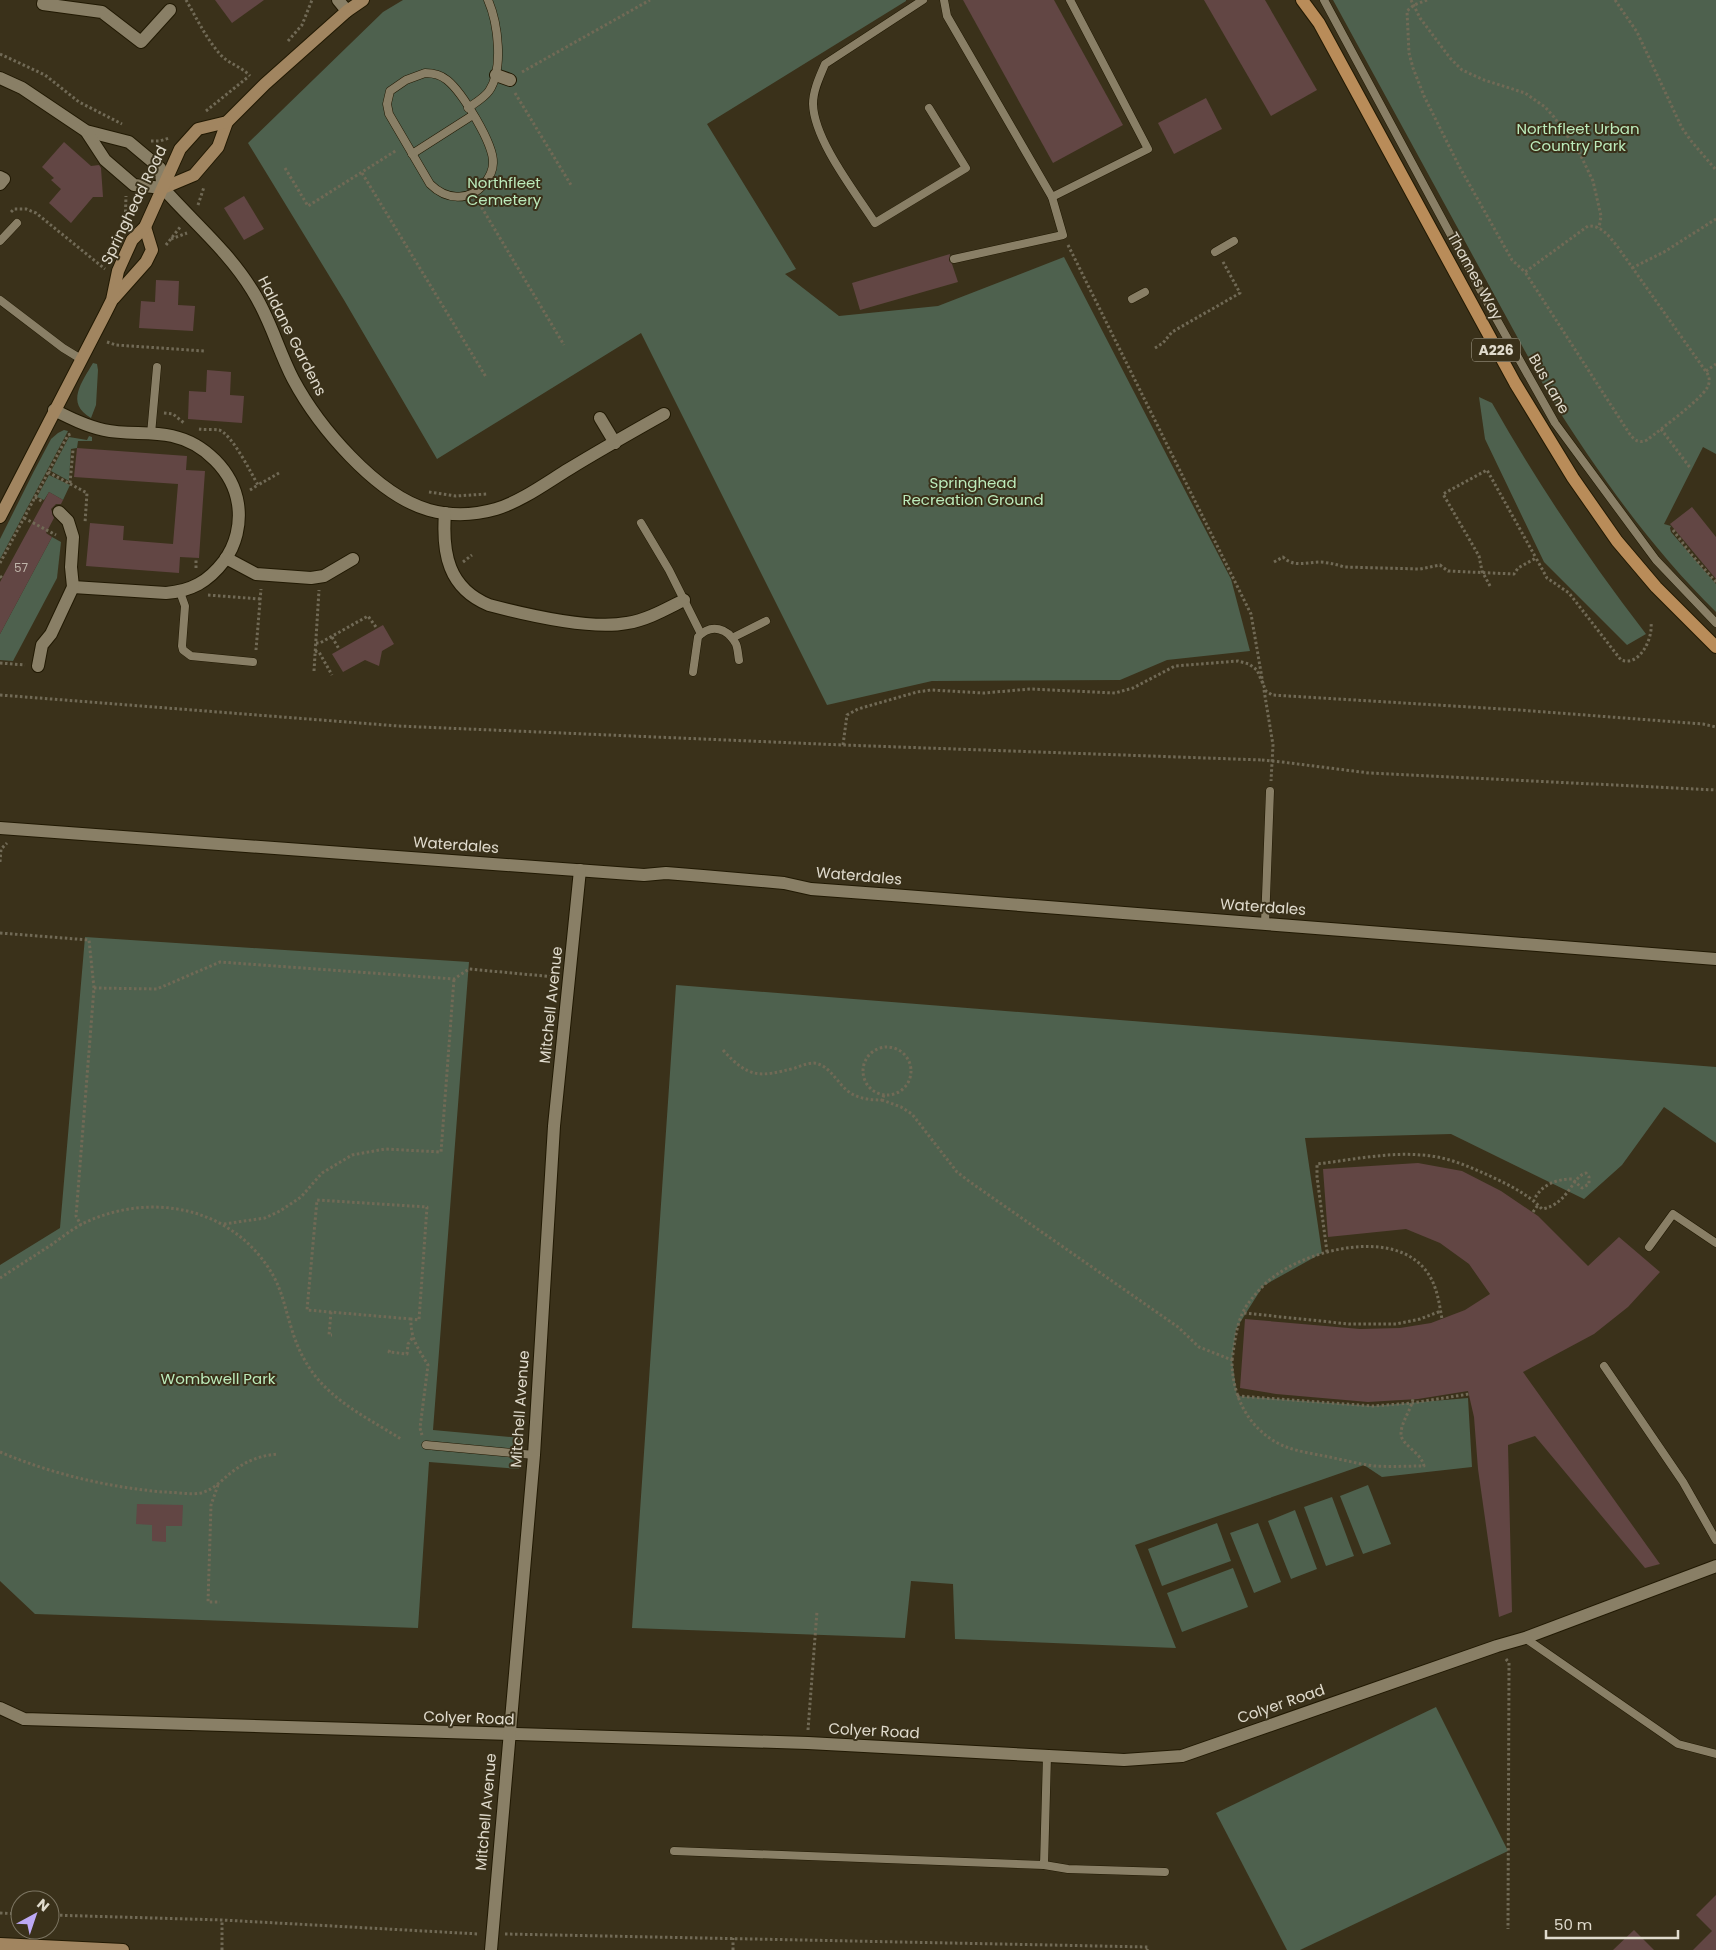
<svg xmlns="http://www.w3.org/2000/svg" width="1716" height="1950" font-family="Poppins,sans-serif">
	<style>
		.green { fill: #4e614e }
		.building { fill: #624644 }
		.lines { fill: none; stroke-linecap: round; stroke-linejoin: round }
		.lane-casing { stroke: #211903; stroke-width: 9 }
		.street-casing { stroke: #211903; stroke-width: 14 }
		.secondary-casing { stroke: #211903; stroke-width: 14 }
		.primary-casing { stroke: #211903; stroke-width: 14 }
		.path { stroke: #716a56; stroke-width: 3; stroke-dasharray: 2.5 2.5; stroke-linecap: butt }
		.lane { stroke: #897f66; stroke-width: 8 }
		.street { stroke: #897f66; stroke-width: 12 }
		.secondary { stroke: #a18560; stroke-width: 12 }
		.primary { stroke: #b98c59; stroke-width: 12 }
		.path-bridge { stroke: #716a56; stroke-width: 3; stroke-dasharray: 2.5 2.5; stroke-linecap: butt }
		.labels { text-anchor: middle; stroke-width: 4; stroke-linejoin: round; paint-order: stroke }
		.number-label { font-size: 12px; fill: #c0b6ab }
		.shield { fill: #3a311a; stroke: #aea897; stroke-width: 1 }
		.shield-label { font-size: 14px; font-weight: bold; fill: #e0dbcd }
		.park-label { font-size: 15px; fill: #bcebbb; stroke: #3a311a }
		.street-label { font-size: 15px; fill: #e0dbcd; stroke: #3a311a }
	</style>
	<rect width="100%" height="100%" fill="#3a311a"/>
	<g class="green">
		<path d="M403 0H906V1L707 124 796 269 785 274 839 316 938 306 1064 257 1231 579 1250 651 1167 660 1120 680 932 681 827 705 641 333 437 459 344 300 248 143 383 12Z"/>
		<path d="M1333 0H1716V454L1703 447 1664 524 1671 526 1670 528 1671 532 1716 584V612C1651 548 1597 472 1549 395Z"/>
		<path d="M93 363 97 364 98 370 96 405 91 418C65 403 82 382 93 363Z"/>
		<path d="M1479 397 1492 403C1538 484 1589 560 1646 634L1627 645 1544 562 1485 439Z"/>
		<path d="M64 430 68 431 0 559V539L33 473 51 439 58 433Z"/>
		<path d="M89 436 92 437V441H78L77 448 71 449 69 481 51 471 69 437 87 440Z"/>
		<path d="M49 475 70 485 63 500 49 492 44 500 37 497Z"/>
		<path d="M52 537 61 542 57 578 13 661 0 660V634Z"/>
		<path d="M85 937 469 962 433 1430 522 1438 519 1469 429 1462 418 1628 35 1614 0 1581V1265L60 1228Z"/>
		<path d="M676 985 1716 1067V1143L1664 1107 1622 1165 1584 1199 1451 1134 1305 1138 1322 1253 1263 1286 1236 1329 1232 1360 1237 1396 1373 1406 1468 1398 1472 1467 1382 1477 1364 1465 1135 1545 1176 1648 955 1639 953 1584 911 1581 905 1638 632 1628Z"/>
		<path d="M1368 1485 1391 1544 1363 1554 1340 1496Z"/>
		<path d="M1332 1497 1354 1556 1326 1566 1304 1507Z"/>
		<path d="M1295 1510 1317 1569 1291 1579 1268 1521Z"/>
		<path d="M1217 1523 1231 1561 1162 1586 1148 1549Z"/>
		<path d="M1258 1523 1281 1582 1254 1593 1230 1533Z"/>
		<path d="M1233 1568 1248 1607 1182 1632 1167 1593Z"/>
		<path d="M1436 1707 1508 1851 1300 1950H1287L1216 1813Z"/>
	</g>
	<g class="building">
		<path d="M215 0H264L232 23Z"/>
		<path d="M963 0H1054L1123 125 1053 163Z"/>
		<path d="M1204 0H1265L1317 90 1271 116Z"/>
		<path d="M1206 98 1222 129 1174 154 1158 123Z"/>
		<path d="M64 142 91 166 99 165 101 168 103 197H93L71 223 49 203 61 189 51 180 54 178 42 167Z"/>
		<path d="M244 196 264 229 244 240 224 208Z"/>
		<path d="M950 254 949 261 952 264 958 282 860 310 852 283Z"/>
		<path d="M156 280 179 281 178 305 195 306 193 331 139 328 141 301 155 302Z"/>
		<path d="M207 370 231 372 230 395 244 396 242 423 188 419 189 391 206 392Z"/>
		<path d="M77 448 187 456 186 470 205 471 199 558 180 557 179 573 86 566 90 523 124 526 123 540 173 544 178 484 74 477Z"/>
		<path d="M49 492 63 500 61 504H56L51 509 54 518 46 533 52 537 0 634V582Z"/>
		<path d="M1692 507 1716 537V579L1670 524Z"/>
		<path d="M383 625 394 644 382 651 379 666 365 660 343 672 332 654Z"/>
		<path d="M1418 1163 1462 1171 1501 1191 1538 1216 1588 1266 1619 1237 1660 1272 1628 1307 1594 1334 1523 1372 1660 1564 1645 1568 1535 1436 1508 1445 1512 1612 1499 1617 1478 1469 1474 1417 1468 1391 1418 1399 1368 1402 1276 1394 1240 1388 1245 1319 1360 1329 1400 1328 1431 1323 1465 1310 1490 1294 1469 1264 1440 1243 1406 1229 1328 1237 1323 1169Z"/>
		<path d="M137 1504 183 1505 182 1526H166V1542L152 1541V1525L136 1524Z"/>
		<path d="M1716 1895V1950H1693L1712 1931 1696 1915Z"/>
		<path d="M1634 1930 1654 1950H1613Z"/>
	</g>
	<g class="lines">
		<defs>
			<g id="lane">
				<path d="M923 0 825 64C820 76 813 90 813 104 814 140 855 192 875 223L966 168 929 108"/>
				<path d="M944 0 947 16 1052 197 1063 235 954 259"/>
				<path d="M1324 0 1488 304 1555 423 1656 560 1716 623"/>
				<path d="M425 73C433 73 441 75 447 80 462 92 494 144 493 163 493 171 489 178 484 184 469 202 446 200 430 184L389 114 387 104 390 91 406 80Z"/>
				<path d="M468 108C475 103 484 98 489 91 504 69 498 23 488 0"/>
				<path d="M412 154 473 115"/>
				<path d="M1052 197 1148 149 1070 0"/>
				<path d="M0 241 17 223"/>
				<path d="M1215 252 1234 241"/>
				<path d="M1132 299 1145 292"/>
				<path d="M0 300 63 348 81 359"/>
				<path d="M151 434 157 367"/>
				<path d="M641 523 669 570 701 634"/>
				<path d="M180 592 185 606 182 646 183 650 191 656 253 662"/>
				<path d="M732 638 766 621"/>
				<path d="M693 672 698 637C711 623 728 628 736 644 738 649 738 655 739 660"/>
				<path d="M1265 923 1270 791"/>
				<path d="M1649 1247 1673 1214 1716 1243"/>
				<path d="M1604 1366 1683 1482 1716 1540"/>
				<path d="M426 1445 534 1455"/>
				<path d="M1525 1638 1678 1744 1716 1754"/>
				<path d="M674 1851 1044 1865 1047 1756"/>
				<path d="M1044 1865 1068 1869 1165 1872"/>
			</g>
			<g id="street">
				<path d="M44 0 43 4 102 12 141 42 170 10"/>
				<path d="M338 0 347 11"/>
				<path d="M496 75 510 80"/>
				<path d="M0 78 22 88 86 131 129 142 160 168 163 188"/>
				<path d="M86 131 105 160 134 185 163 188"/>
				<path d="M0 177 4 179 0 184"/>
				<path d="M163 188C193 222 228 251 252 290 270 318 278 350 293 379 318 426 376 495 429 510 451 516 475 515 496 509 522 501 546 483 569 469 600 450 632 432 664 414"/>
				<path d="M54 410C70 418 86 426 104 430 126 435 150 431 172 436 204 443 233 471 238 504 241 524 236 545 224 561 208 582 191 591 166 593L73 587"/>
				<path d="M600 418 615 443"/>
				<path d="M445 513C442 553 448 588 489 605 527 615 590 630 627 623 647 620 666 609 684 600"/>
				<path d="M226 558 256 574 311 578 324 576 353 559"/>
				<path d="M38 666 42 645 51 634 73 587 71 567 73 537 68 521 59 512"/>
				<path d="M0 828 644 875 666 873 703 876 784 883 811 889 892 895 1716 959"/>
				<path d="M0 1708 24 1719 808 1743 1124 1760 1182 1756 1497 1646 1525 1638 1716 1566"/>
				<path d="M491 1950 534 1455 554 1126 580 870"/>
			</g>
			<g id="secondary">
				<path d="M163 188 194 175 218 147 227 122"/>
				<path d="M114 298 146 262 152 250 145 227"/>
				<path d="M0 517 105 314 112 300 118 271 122 262 132 240 145 227 180 149 198 129 227 122 265 84 347 11 363 0"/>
				<path d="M0 1944 123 1950"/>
			</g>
			<path id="primary" d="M1302 0 1319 23 1515 383 1573 478 1617 541 1656 587 1716 647"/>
		</defs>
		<use href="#lane" class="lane-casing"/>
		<use href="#street" class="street-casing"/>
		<use href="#secondary" class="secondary-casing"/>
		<use href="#primary" class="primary-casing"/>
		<g class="path">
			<path d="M186 0C196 17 206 38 219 53 228 64 241 66 250 76"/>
			<path d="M1411 0 1420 18 1450 58 1462 70 1484 80 1525 93 1545 107 1554 117 1580 154 1593 181 1601 216 1599 228"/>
			<path d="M1427 0 1414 5 1407 11 1409 53 1413 68 1424 96 1459 166 1512 260 1525 272 1588 226C1601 225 1609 236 1617 246L1707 373C1710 378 1710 383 1707 388 1699 401 1661 429 1647 440 1639 444 1634 440 1629 433L1525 272"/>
			<path d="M1615 0 1637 32 1682 128 1692 142 1716 170"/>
			<path d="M288 41 302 25 312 0"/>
			<path d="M0 54 45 75 79 102 122 124"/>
			<path d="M522 72 650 0"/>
			<path d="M515 93 571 185"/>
			<path d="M206 111 248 77"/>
			<path d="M151 141H160L169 138"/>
			<path d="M285 168 308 206 397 150"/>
			<path d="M362 173 486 377"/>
			<path d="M479 203 564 345"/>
			<path d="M198 205 204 187"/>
			<path d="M11 212 14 209H26L36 213 105 269"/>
			<path d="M125 227 126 196"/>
			<path d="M171 239 187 233"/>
			<path d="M166 245 181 226"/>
			<path d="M1068 245 1251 614 1263 684"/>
			<path d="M1632 268 1664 252 1716 219"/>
			<path d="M107 342 116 345 204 351"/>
			<path d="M1155 348 1163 343 1172 332 1240 293 1222 260"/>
			<path d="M1706 371 1716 364"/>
			<path d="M164 413 173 414 184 423"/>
			<path d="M199 429C205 430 213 429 219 430 232 434 251 473 258 485L279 473"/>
			<path d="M1661 429 1691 469"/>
			<path d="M48 472 87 493 85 523"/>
			<path d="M70 483 73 450"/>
			<path d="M250 490 258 485"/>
			<path d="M429 492 456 496 487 494"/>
			<path d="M35 497 43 502"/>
			<path d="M24 518 56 535"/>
			<path d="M1673 530 1691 554 1716 582"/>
			<path d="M463 562 472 555"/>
			<path d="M1274 562 1283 557C1294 568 1307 562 1321 562 1329 563 1336 564 1344 567L1420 569 1440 565 1448 571 1514 574 1518 568 1536 558 1547 578 1569 593 1621 660C1640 667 1653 638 1651 623"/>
			<path d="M0 563 68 435 71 434"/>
			<path d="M196 568V559"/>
			<path d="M0 576 2 578"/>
			<path d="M1490 586 1482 571 1479 556 1443 494 1487 470 1536 558"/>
			<path d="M208 595 260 599"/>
			<path d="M332 637 339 649"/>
			<path d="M316 643H320L368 616 376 627"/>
			<path d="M256 650 261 589"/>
			<path d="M315 651 319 652 332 675"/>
			<path d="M0 663 25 665"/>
			<path d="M314 671 319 590"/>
			<path d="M1264 690 1273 745 1271 781"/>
			<path d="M0 695 398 726 843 745 1262 760"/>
			<path d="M843 745 847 715 858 709 917 692 931 690 984 693 1030 689 1115 693 1133 688 1175 666 1238 661 1249 664 1257 670 1266 691 1272 695 1519 710 1703 724 1716 727"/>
			<path d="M1282 762 1369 773 1716 790"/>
			<path d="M0 862 1 849 7 843"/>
			<path d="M0 933 89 940 94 988 76 1216 81 1225"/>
			<path d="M94 988 157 989 220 962 454 979 469 969 555 977"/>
			<circle cx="887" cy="1071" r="24"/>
			<path d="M723 1050C749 1079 760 1077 795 1068 800 1066 808 1063 814 1063 831 1065 838 1086 852 1094 861 1099 872 1100 882 1100"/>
			<path d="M884 1095 882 1100 901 1107 912 1114 957 1172 970 1182 1178 1327 1199 1347 1232 1360C1232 1393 1245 1423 1274 1441 1290 1451 1311 1453 1329 1457 1344 1460 1359 1464 1374 1466 1391 1467 1408 1466 1424 1466 1421 1452 1401 1445 1401 1434 1401 1422 1411 1410 1413 1399"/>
			<path d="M1533 1212 1538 1205"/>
			<path d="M224 1224 265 1218 280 1211 301 1197 322 1173 352 1155 385 1149 441 1152 454 979"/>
			<path d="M1327 1252 1317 1177V1164C1351 1160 1387 1152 1421 1155 1445 1156 1468 1166 1490 1176 1509 1185 1528 1194 1542 1209 1569 1204 1572 1176 1586 1173L1589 1177V1184L1582 1188 1572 1179C1556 1179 1541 1185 1534 1200"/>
			<path d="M0 1278C17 1267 34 1256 51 1245 61 1238 71 1230 82 1224 151 1190 235 1207 274 1277 283 1294 286 1312 292 1330 297 1347 305 1363 316 1377 339 1405 371 1420 401 1439"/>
			<path d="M331 1312 329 1335H332"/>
			<path d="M1244 1313 1349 1324H1396L1420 1319 1441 1311"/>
			<path d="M411 1319 307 1310 317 1200 427 1207 419 1320 411 1319C410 1338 419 1350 428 1365L420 1428 422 1435"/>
			<path d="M390 1350 389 1352 407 1354 408 1344 413 1337"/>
			<path d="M1232 1360C1235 1341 1236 1322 1247 1305 1255 1294 1267 1280 1279 1273 1316 1248 1396 1229 1427 1272 1437 1286 1439 1302 1442 1319"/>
			<path d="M1237 1396 1373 1406 1412 1403 1469 1394"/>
			<path d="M0 1452C52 1474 107 1487 163 1492 175 1492 190 1495 201 1493 216 1489 224 1477 236 1469 248 1460 263 1455 278 1454"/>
			<path d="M218 1485 211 1505 208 1602H220"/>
			<path d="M1506 1659 1509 1663 1508 1929"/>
			<path d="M808 1730 817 1611"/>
			<path d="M0 1913 20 1914"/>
			<path d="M50 1915 222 1920 479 1934"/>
			<path d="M505 1934 1148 1947 1147 1950"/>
			<path d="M222 1950V1920"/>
			<path d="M733 1950V1938"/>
		</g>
		<use href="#lane" class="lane"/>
		<use href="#street" class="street"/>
		<use href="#secondary" class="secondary"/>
		<use href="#primary" class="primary"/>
		<path class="path-bridge" d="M1262 760 1282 762"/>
	</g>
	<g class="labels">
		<g class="number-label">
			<text x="21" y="572">57</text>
		</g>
		<rect class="shield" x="1472" y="338.5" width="48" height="23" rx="4"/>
		<g class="shield-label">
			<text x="1496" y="355">A226</text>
		</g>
		<g class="park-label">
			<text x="1578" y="134">Northfleet Urban<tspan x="1578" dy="17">Country Park</tspan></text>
			<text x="504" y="188">Northfleet<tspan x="504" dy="17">Cemetery</tspan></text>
			<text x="973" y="488">Springhead<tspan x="973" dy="17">Recreation Ground</tspan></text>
			<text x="218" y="1384">Wombwell Park</text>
		</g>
		<g class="street-label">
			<text transform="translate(134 205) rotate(-64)" y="5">Springhead Road</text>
			<text transform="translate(1475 276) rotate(61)" y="5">Thames Way</text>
			<text transform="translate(292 336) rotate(63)" y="5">Haldane Gardens</text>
			<text transform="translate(1549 384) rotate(60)" y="5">Bus Lane</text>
			<text transform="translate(456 845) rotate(4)" y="5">Waterdales</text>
			<text transform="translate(859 876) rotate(5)" y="5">Waterdales</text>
			<text transform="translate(1263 907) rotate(4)" y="5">Waterdales</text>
			<text transform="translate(551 1005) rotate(-84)" y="5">Mitchell Avenue</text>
			<text transform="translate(520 1409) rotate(-86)" y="5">Mitchell Avenue</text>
			<text transform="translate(1281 1704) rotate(-19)" y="5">Colyer Road</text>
			<text transform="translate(469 1718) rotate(2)" y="5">Colyer Road</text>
			<text transform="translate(874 1731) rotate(3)" y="5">Colyer Road</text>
			<text transform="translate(486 1812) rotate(-85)" y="5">Mitchell Avenue</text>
		</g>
	</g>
	<g transform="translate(35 1915) rotate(40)"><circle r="24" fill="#3a311a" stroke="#7c7562"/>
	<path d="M0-4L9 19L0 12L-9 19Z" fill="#bda9f5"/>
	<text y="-8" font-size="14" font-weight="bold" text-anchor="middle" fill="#e0dbcd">N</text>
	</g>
	<path d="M1546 1930v8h132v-8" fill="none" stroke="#e0dbcd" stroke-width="2.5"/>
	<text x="1554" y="1930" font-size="15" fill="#e0dbcd" stroke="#3a311a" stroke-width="4" paint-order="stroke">50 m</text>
</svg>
